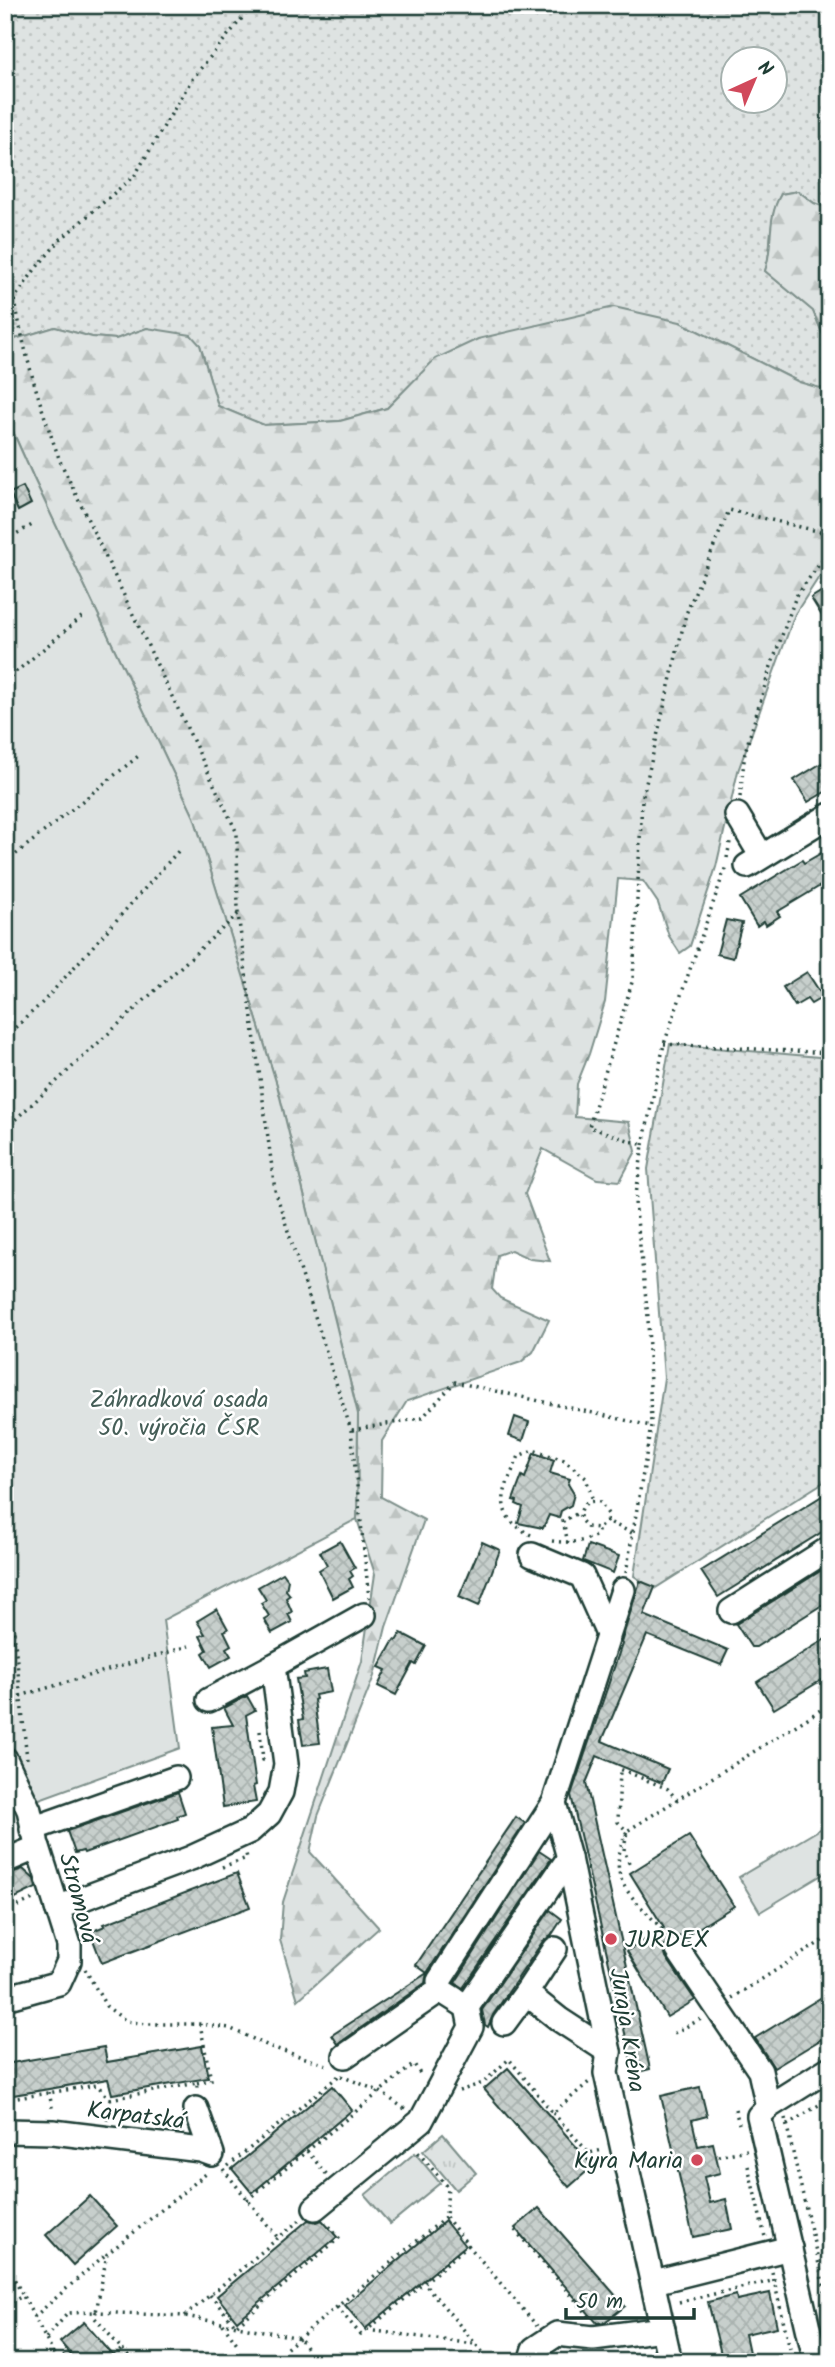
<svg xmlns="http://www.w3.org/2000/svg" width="835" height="2367" font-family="Kalam,sans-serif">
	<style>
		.grass { fill: url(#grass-dots); stroke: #7e908b; stroke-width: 2; fill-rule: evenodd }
		.forest { fill: url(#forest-firs); stroke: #7e908b; stroke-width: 2 }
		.park { fill: url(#park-tufts); stroke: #7e908b; stroke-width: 2 }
		.garden { fill: #dee3e2; stroke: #7e908b; stroke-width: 2 }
		.building { fill: url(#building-cross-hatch); stroke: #1f3d34; stroke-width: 2 }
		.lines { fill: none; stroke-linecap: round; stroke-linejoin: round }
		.minor-casing { stroke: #1f3d34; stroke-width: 28 }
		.path { stroke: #1f3d34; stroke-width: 3.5; stroke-dasharray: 2 5; stroke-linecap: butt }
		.minor { stroke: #fff; stroke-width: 23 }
		.poi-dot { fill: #d1495b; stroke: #fff; stroke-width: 2.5 }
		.labels { text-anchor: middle; stroke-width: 5; stroke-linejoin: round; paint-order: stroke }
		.park-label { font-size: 24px; fill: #455e57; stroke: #fff }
		.street-label { font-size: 24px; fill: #1f3d34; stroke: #fff }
		.poi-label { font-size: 24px; fill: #1f3d34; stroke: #fff; text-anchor: start }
	</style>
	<defs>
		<pattern id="grass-dots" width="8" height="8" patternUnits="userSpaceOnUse" patternTransform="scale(1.75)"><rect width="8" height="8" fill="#dee3e2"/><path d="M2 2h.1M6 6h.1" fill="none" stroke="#bec4c2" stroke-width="1.8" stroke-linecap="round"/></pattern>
		<pattern id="forest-firs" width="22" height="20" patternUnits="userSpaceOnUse" patternTransform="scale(1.75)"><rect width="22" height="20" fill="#dee3e2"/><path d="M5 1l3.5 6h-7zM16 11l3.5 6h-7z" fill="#bec4c2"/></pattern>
		<pattern id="park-tufts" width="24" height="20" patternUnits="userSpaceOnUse" patternTransform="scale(1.75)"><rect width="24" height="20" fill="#dee3e2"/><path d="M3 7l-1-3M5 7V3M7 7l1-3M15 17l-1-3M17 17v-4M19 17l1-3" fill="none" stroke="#bec4c2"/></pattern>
		<pattern id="building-cross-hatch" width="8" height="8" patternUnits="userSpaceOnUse" patternTransform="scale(1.75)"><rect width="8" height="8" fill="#c7cfcc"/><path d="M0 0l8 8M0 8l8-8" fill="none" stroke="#aab3b0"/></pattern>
	</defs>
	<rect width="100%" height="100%" fill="#fff"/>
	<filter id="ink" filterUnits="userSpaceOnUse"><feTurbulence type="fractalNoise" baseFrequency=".0143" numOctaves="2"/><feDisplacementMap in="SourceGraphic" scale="14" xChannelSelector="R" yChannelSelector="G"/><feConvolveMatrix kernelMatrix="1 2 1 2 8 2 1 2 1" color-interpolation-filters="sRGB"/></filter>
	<g filter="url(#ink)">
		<g class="grass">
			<path d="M5 5H830V209L814 203 798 191 781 194C767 219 774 245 765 271L813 311 830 351V391L799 382 680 322 435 360 387 408 340 421 264 425 218 406 200 345 147 328 116 339 92 337 55 327 5 342ZM734 60H776V102H734Z"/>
			<path d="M670 1044 830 1058V1478L654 1589 634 1576 664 1378 648 1169Z"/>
		</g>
		<g class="forest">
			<path d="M798 191 814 203 830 209V351L813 311 765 271C774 245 766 219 781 194Z"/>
			<path d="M614 307 680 322 799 382 830 391V560L795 614 738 771 716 867 690 946 680 953 669 936 658 903 643 881 618 879 605 1002 589 1054 577 1084 575 1117 629 1122 636 1151 620 1181 597 1179 543 1149 525 1194 550 1261 530 1259 511 1250 497 1255 492 1289 500 1298 549 1320 533 1352 521 1362 407 1401 382 1441 381 1497 424 1520 386 1627 374 1676 318 1816 310 1852 379 1928 298 2000 280 1940 283 1902 362 1661 375 1574 357 1519 358 1414 277 1085 194 817 35 481 5 414V342L55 327 92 337 116 339 147 328 191 335 200 345 218 406 264 425 340 421 387 408 435 359 478 339Z"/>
		</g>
		<path class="park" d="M443 2134 476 2173 456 2190 423 2151Z"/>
		<g class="garden">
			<path d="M5 414 35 481 194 817 277 1085 358 1414 357 1519 163 1620 180 1748 34 1801 5 1737Z"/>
			<path d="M822 1828 830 1841V1870L760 1912 739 1877Z"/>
			<path d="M415 2153 440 2183 390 2224 365 2195Z"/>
		</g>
		<g class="building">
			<path d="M23 487 31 504 18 511 10 493Z"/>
			<path d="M830 586V629L811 598Z"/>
			<path d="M830 758V789L808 802 794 780Z"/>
			<path d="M830 848V880L777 912 780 916 766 925 764 921 757 926 740 898 802 860 804 863Z"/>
			<path d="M726 920 742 923 733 958 717 954Z"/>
			<path d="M807 972 823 997 811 1004 807 999 795 1006 783 987Z"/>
			<path d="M515 1417 529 1422 523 1441 509 1436Z"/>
			<path d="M534 1453 554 1460 550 1473 570 1479 568 1484 574 1494 571 1505 561 1511 559 1518 549 1515 543 1528 518 1523 523 1507 516 1504 517 1501 513 1500 522 1476 525 1478Z"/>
			<path d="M830 1491V1527L718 1597 701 1571Z"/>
			<path d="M340 1541 355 1568 350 1571 353 1576 349 1579 353 1587 333 1598 319 1570 327 1565 320 1552Z"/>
			<path d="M482 1542 500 1550 479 1606 459 1597Z"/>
			<path d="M588 1545 619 1556 613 1573 583 1561Z"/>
			<path d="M830 1565V1600L756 1647H751L736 1624Z"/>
			<path d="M283 1573 288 1580 286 1590 290 1595 286 1598 292 1612 288 1614 292 1622 272 1633 264 1619 269 1616 261 1603 266 1600 258 1587Z"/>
			<path d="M640 1581 655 1587 644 1615 728 1650 721 1665 647 1635 602 1741 668 1769 662 1783 597 1756 586 1783 650 2069 634 2073 571 1795 622 1644 621 1643Z"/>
			<path d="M217 1609 228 1629 224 1631 231 1645 226 1648 231 1656 211 1667 203 1653 207 1650 200 1636 205 1634 197 1621Z"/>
			<path d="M401 1633 426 1646 416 1665 413 1663 396 1695 378 1686 386 1670 379 1667 394 1640 396 1641Z"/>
			<path d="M830 1636V1675L774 1709 757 1682Z"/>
			<path d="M327 1669 331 1692 315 1695 316 1699 314 1700 320 1743 303 1745 299 1720 303 1719 296 1679 305 1678 304 1673Z"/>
			<path d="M247 1696 255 1710 246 1715 256 1785 253 1786 256 1802 223 1807 212 1727 233 1725 224 1708Z"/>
			<path d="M178 1792 185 1813 177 1816 178 1819 84 1853 83 1851 75 1853 67 1831Z"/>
			<path d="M516 1817 525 1823 427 1973 425 1983 338 2044 332 2035 427 1973 416 1965Z"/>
			<path d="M689 1836 734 1906 684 1937 676 1936 666 1943 664 1950 666 1957 695 2000 667 2017 627 1951 664 1928 630 1873Z"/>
			<path d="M539 1851 551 1859 463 1988 455 1983Z"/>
			<path d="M23 1869 34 1879 36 1888 5 1903V1875Z"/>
			<path d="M237 1873 250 1907 102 1963 90 1932 105 1926 104 1924Z"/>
			<path d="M550 1910 562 1919 551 1936 543 1941 493 2015 488 2027 485 2025 482 2010Z"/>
			<path d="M830 1992V2034L774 2068 755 2038Z"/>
			<path d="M202 2046 208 2078 112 2094 108 2079 13 2095 10 2079 5 2080V2064L104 2047 107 2062Z"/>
			<path d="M508 2068 593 2166 569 2187 484 2089Z"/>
			<path d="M332 2086 352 2110 252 2193 232 2169Z"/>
			<path d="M700 2087 707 2116 692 2120 698 2146 713 2143 720 2173 704 2177 710 2203 726 2199 732 2229 693 2237 661 2096Z"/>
			<path d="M90 2196 117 2226 73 2265 46 2235Z"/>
			<path d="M539 2208 625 2306 605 2322 597 2323 515 2228Z"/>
			<path d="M308 2220 317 2222 322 2220 337 2237 237 2321 217 2296Z"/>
			<path d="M445 2221 465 2246 365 2329 345 2305Z"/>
			<path d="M770 2293 777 2327 745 2334 751 2362H723L708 2302 736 2295 737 2300Z"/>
			<path d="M84 2322 119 2362H77L60 2342Z"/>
		</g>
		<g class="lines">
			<defs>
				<g id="minor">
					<path d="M737 815 761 855"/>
					<path d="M747 866 830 815"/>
					<path d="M532 1555 582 1576 608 1634"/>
					<path d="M623 1590 554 1803 569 1858 609 2052 606 2073 670 2362"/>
					<path d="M731 1611 830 1548"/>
					<path d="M209 1700 273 1666"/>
					<path d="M5 1759 29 1810 36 1840"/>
					<path d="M32 1829 176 1778"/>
					<path d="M5 1861 38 1847 69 1945V1961L59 1983 5 1998"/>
					<path d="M57 1908 191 1858 250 1831 269 1814 281 1792 286 1764 273 1666 364 1615"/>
					<path d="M555 1949 526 1993 560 2020 609 2052"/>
					<path d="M678 1950 760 2071 768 2107"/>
					<path d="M440 1990 439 1981 554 1803"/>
					<path d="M504 2023 526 1993"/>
					<path d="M345 2056 440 1990 467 2007 569 1858"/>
					<path d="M5 2131 53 2132 201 2150 212 2154 196 2109"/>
					<path d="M315 2208 421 2121 471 2027 467 2007"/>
					<path d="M654 2282 790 2248"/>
					<path d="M530 2362 534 2349 557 2334 593 2338 663 2329"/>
					<path d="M816 2362 759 2116 768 2107 830 2068"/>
				</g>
			</defs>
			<use href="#minor" class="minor-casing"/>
			<g class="path">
				<path d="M15 300C24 355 41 408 60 461L237 833 238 914"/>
				<path d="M5 312 36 268 61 239 135 175 192 79 253 5"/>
				<path d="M5 540 34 524"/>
				<path d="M5 681 84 615"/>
				<path d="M740 797 745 752 769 672 796 596 830 550"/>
				<path d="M727 858 730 842"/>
				<path d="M5 863 141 754"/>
				<path d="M5 1037 43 1002 181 848"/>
				<path d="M664 1044 830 1053"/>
				<path d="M5 1129 238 914 275 1190 351 1430 369 1598"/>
				<path d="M643 1145 664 1044 726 866"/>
				<path d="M352 1430 422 1418 455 1382 651 1426"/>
				<path d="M607 1521 599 1528 587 1527 580 1519C580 1506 586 1499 600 1502L608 1514 607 1521 632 1533"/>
				<path d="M531 1535C489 1514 504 1490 519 1456L533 1450 564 1460 586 1478 593 1501"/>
				<path d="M552 1541C567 1543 582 1543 597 1535L599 1528"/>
				<path d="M568 1543 563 1521 580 1512"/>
				<path d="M626 1573 651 1426 648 1317 635 1202 643 1145 589 1127 633 979 642 800 686 614 729 510 830 534"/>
				<path d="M5 1605 14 1633 27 1759"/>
				<path d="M821 1680 830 1695"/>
				<path d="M20 1696 189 1646"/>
				<path d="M260 1731 263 1760H268"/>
				<path d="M629 1863 624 1850 627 1831 830 1704"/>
				<path d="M222 1867 247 1858 246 1854"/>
				<path d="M5 1912 35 1898"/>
				<path d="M666 1935C639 1898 601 1886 627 1831L618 1822 620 1769 668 1789 677 1800"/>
				<path d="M85 1969 106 2006 126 2021 146 2024H200L229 2028 271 2047 327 2065"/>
				<path d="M732 1998 830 1936"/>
				<path d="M674 2033 703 2018"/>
				<path d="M341 2076 379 2091 405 2109"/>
				<path d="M197 2083 211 2080 200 2024"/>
				<path d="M459 2091 483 2083 509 2059 553 2113 589 2082"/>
				<path d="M49 2092 53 2112"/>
				<path d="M5 2093 11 2099"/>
				<path d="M110 2099 197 2083V2090"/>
				<path d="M735 2109 739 2124"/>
				<path d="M9 2113 11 2099 97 2085 110 2099 107 2121"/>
				<path d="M553 2113 589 2153 603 2150"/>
				<path d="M785 2118 820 2269"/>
				<path d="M787 2125 830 2098"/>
				<path d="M307 2151 328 2176"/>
				<path d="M718 2156 747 2150"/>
				<path d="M228 2166 341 2074"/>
				<path d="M748 2166 765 2237"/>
				<path d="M223 2169 278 2238"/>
				<path d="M247 2200 414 2064 422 2077"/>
				<path d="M446 2217 468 2245 424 2283 491 2362"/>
				<path d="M515 2230 590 2317 588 2319"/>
				<path d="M468 2245 537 2326"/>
				<path d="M5 2261 23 2296"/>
				<path d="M820 2270 830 2312"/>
				<path d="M772 2272 793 2362"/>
				<path d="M210 2295 236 2326 339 2238 326 2222"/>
				<path d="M679 2302 776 2280"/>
				<path d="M5 2305 23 2296 58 2362"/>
				<path d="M337 2307 361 2335 424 2283"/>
				<path d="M185 2316 301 2219"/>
				<path d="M34 2317 105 2255"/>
				<path d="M223 2324 238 2345"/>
				<path d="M367 2330 474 2344"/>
				<path d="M46 2338 68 2313 96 2312 107 2254 207 2173"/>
				<path d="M114 2356 122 2349"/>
				<path d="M276 2357 446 2217 448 2187 416 2150"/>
				<path d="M58 2361 69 2352"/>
				<path d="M133 2362 95 2318 96 2312 185 2316 300 2338 315 2362"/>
			</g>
			<use href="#minor" class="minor"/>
		</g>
	</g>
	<g class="poi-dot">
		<circle cx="611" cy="1939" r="7"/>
		<circle cx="697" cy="2160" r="7"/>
	</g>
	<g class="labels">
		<g class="park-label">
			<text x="179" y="1407">Záhradková osada<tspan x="179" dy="28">50. výročia ČSR</tspan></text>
		</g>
		<g class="street-label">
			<text transform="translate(79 1898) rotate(75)" y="8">Stromová</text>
			<text transform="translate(628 2030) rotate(81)" y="8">Juraja Kréna</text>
			<text transform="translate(136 2115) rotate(7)" y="8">Karpatská</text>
		</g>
		<g class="poi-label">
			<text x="625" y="1947">JURDEX</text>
			<text x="683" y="2168" text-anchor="end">Kyra Maria</text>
		</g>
	</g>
	<rect width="835" height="2367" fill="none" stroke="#fff" stroke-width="28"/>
	<rect x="14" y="14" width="807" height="2339" fill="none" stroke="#1f3d34" stroke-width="2.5" filter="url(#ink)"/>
	<g transform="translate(754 80) rotate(44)"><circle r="33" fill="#ffffff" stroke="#a5b1ae" stroke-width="2"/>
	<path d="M0-5L12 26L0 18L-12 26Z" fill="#d1495b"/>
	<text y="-10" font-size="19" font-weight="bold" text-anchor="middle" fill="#1f3d34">N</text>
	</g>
	<path d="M566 2308v10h128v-10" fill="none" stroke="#1f3d34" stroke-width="3.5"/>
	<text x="576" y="2308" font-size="21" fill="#1f3d34" stroke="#ffffff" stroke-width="5" paint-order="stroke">50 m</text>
</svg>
